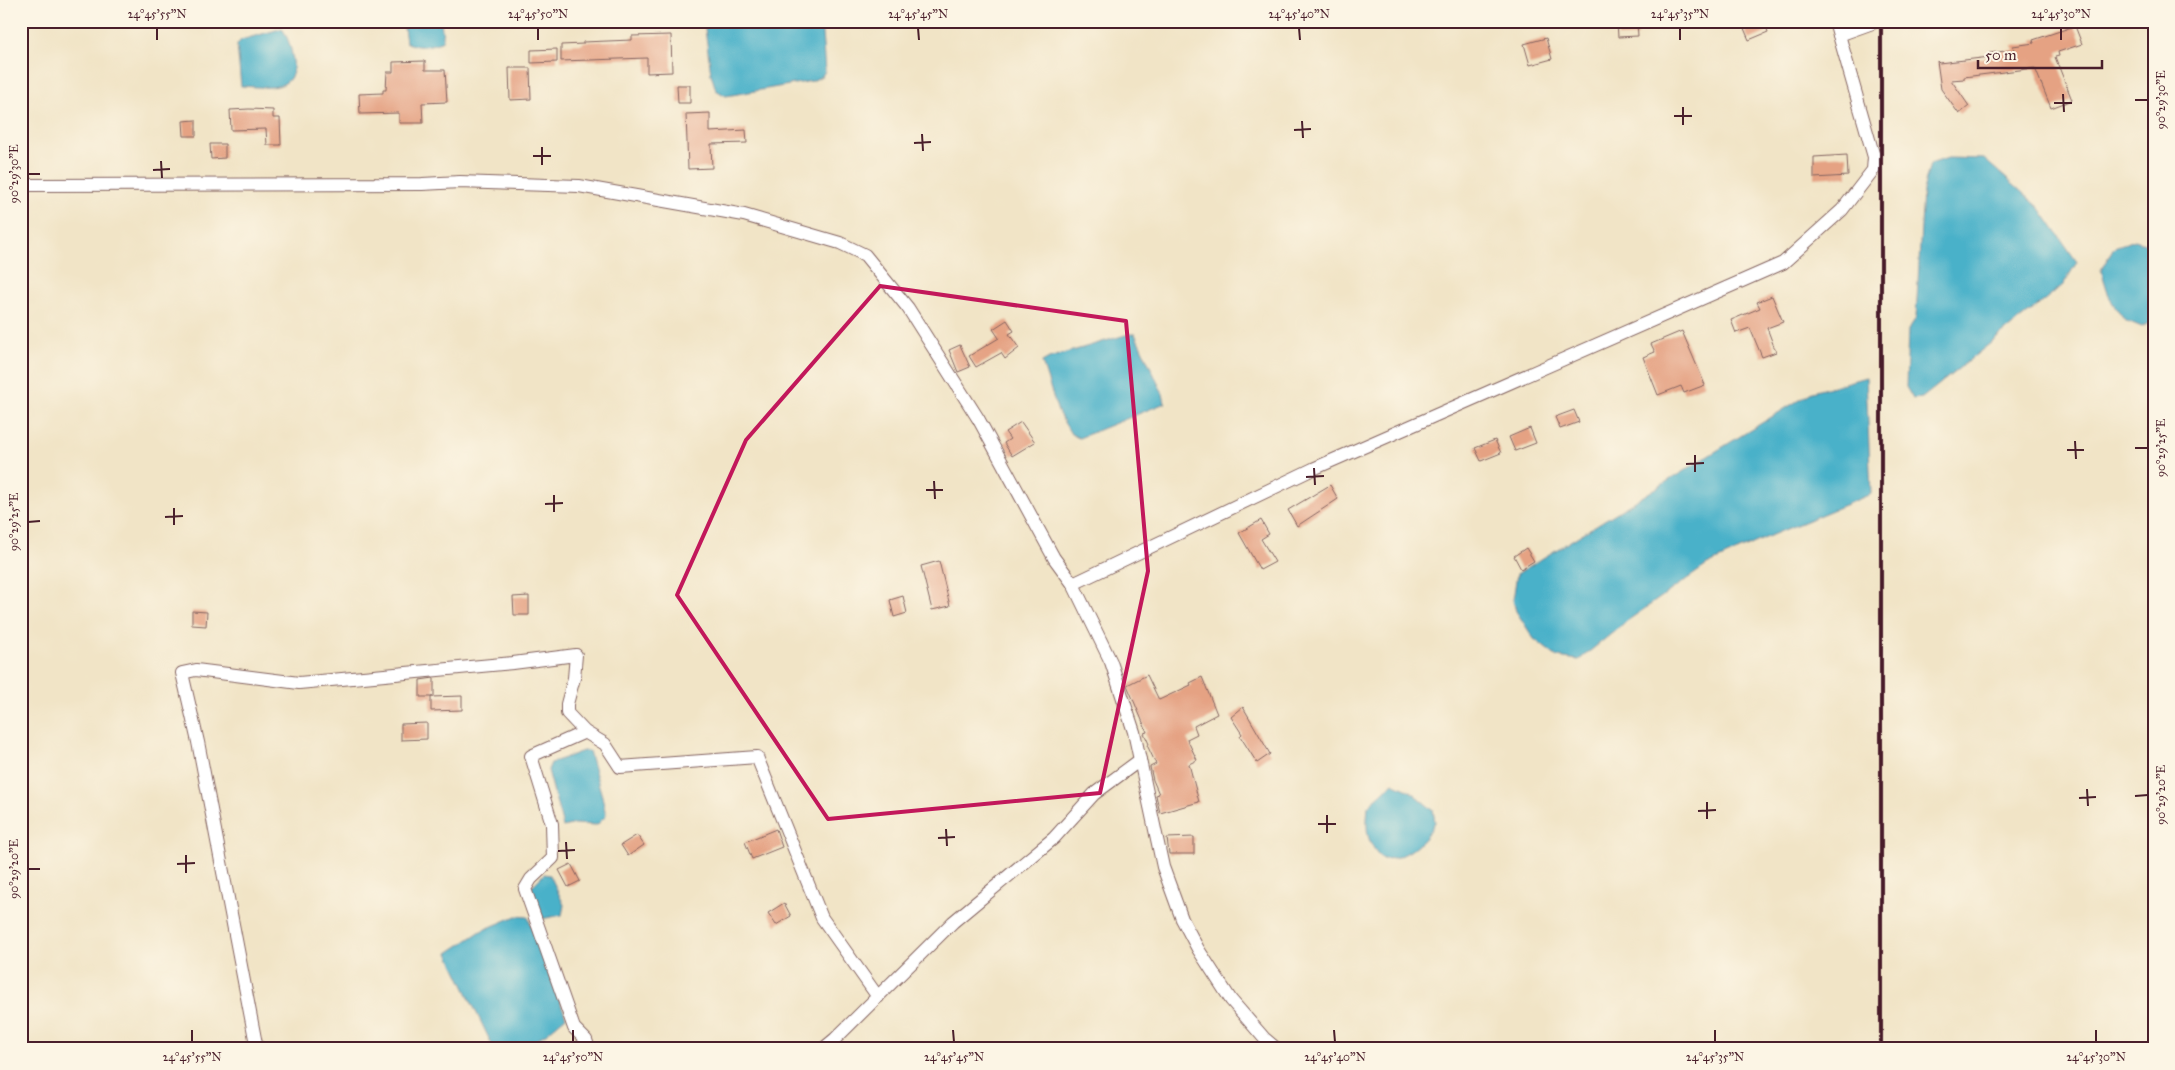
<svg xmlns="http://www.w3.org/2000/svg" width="2175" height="1070" font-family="'IM FELL Great Primer',serif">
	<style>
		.water { fill: #4ab1c9; stroke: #4a687a }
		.building { fill: #e5a283 }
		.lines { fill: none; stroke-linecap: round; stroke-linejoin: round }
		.street-casing { stroke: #846461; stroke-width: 14 }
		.street { stroke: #fff; stroke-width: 12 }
		.rail { stroke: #4a1f2b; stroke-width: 4 }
		.marked { fill: none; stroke: #c2185b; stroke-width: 4; stroke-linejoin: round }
		.ticks { fill: none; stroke: #4a1f2b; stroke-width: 2 }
		.neatline { fill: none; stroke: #4a1f2b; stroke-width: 2 }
		.ticks-label { font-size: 12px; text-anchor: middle; fill: #4a1f2b }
	</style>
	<rect width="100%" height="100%" fill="#fcf5e5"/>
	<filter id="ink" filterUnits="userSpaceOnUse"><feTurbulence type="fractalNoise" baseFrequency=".02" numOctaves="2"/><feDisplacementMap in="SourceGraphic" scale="10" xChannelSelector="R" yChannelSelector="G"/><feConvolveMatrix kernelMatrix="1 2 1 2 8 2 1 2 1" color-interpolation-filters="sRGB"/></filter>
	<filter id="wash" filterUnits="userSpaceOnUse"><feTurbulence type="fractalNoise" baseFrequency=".0096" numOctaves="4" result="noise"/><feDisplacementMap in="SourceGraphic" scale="20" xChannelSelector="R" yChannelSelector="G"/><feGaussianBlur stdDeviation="1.12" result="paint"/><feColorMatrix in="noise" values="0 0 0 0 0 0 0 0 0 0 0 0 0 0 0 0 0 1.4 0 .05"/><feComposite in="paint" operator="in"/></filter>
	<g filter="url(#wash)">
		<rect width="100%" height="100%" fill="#f1e4c6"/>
		<g class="water">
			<path d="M403 21H441L443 38 441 42C428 46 418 49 406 42Z"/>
			<path d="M704 21H821L825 71 822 76 812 81 726 96 716 90 711 74Z"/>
			<path d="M280 29 283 30C289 40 291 48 293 60 297 94 264 87 241 86L237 45 241 40Z"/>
			<path d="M1948 158 1984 159 2039 207 2077 262 2063 285 1922 398 1913 399 1906 387 1908 330 1916 318 1923 190 1930 164Z"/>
			<path d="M2135 240 2154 246V321L2142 327 2125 320 2110 299 2101 270 2114 247Z"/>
			<path d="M1129 334H1135L1163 394 1165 403 1079 438 1071 434 1058 412 1042 362 1049 358Z"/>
			<path d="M1866 377 1871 494 1772 535 1707 565 1627 621 1579 660 1557 657 1534 639 1516 611 1513 600 1517 574 1812 392Z"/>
			<path d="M583 751H589L602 796 606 816 597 825 574 824 563 827 548 770 551 763Z"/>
			<path d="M1393 783 1410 791 1433 810 1435 822C1425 842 1406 860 1382 859 1365 839 1366 831 1368 806Z"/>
			<path d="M544 874 550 875 564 905 562 915 541 919 532 893V886Z"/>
			<path d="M516 916 528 917 566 1017 547 1033 522 1049H494L448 953 481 931Z"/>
		</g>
		<g id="blocks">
			<g class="building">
				<path d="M1617 21H1637L1638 36 1618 37Z"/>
				<path d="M1756 21H1764L1768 32 1749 40 1743 26Z"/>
				<path d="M2075 26 2082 44 2058 52 2059 56 2055 57 2072 100 2051 108 2035 68 1964 77V79L1951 80 1969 106 1959 114 1941 89 1937 61 1939 63 1990 57 1989 53 2014 50 2013 46 2034 43 2033 40Z"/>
				<path d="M671 35 672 72 647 73V58L561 61V45L583 44V42L632 40V36Z"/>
				<path d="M1546 38 1552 59 1530 65 1524 44Z"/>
				<path d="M557 49V62L531 63V50Z"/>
				<path d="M425 61V70H445L447 102 422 103 423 123H399V113L360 114 359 94 383 93V90H386L387 72H393V62Z"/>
				<path d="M509 68H530L531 99 510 100Z"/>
				<path d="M677 85H690V103H678Z"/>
				<path d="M249 109 273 110V118H280L281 145H267L266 129 231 130 230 110Z"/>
				<path d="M710 113V132L746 130 747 143 711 144 712 168 688 169 686 114Z"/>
				<path d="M196 120V136H184L183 121Z"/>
				<path d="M210 144H225V158L211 159Z"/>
				<path d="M1847 155 1848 176 1814 178V157Z"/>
				<path d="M1772 296 1783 322 1767 328 1776 352 1762 357 1750 328 1736 333 1731 320 1760 308 1757 302Z"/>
				<path d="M1007 320 1014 331 1009 334 1019 348 1005 359 1001 353 976 367 969 356 999 338 993 329Z"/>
				<path d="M1682 331 1705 385 1684 393 1681 386 1658 395 1643 357 1655 352 1651 344Z"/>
				<path d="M960 345 970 367 958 372 949 350Z"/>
				<path d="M1574 410 1579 422 1560 429 1555 417Z"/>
				<path d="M1021 422 1035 442 1012 456 1004 443 1010 439 1005 432Z"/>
				<path d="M1530 428 1536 443 1515 451 1509 437Z"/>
				<path d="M1495 440 1501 453 1481 461 1475 448Z"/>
				<path d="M1330 485 1338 499 1297 526 1288 510Z"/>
				<path d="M1261 520 1269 534 1261 539 1275 562 1260 570 1239 533Z"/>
				<path d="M1526 548 1534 561 1521 569 1514 556Z"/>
				<path d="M939 561 950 606 932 610 921 566Z"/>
				<path d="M529 596V615H514L513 597Z"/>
				<path d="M903 596 907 613 894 617 890 600Z"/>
				<path d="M192 611 207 612 206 626 192 625Z"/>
				<path d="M1147 675 1159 700 1191 685 1190 683 1202 677 1217 714 1194 726 1197 734 1187 739 1197 760 1189 764 1199 802 1160 813 1156 795 1159 794 1153 780 1150 767 1156 764 1147 745 1149 744 1144 733 1147 732 1127 685Z"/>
				<path d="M434 678V697H420V680Z"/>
				<path d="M462 696V710L431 711V697Z"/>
				<path d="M1243 707 1270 754 1257 763 1240 736 1242 734 1231 717Z"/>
				<path d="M427 723V739L401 740V724Z"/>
				<path d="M776 829 782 847 752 859 745 842Z"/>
				<path d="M637 835 644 845 628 856 621 845Z"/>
				<path d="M1194 837V854H1169L1167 838Z"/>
				<path d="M571 864 580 881 568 887 559 870Z"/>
				<path d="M784 903 791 916 776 925 768 913Z"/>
			</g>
		</g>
	</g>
	<g filter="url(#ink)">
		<use href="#blocks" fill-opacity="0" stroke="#846461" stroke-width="1"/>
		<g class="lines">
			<defs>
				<g id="street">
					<path d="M1839 35 1878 21"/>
					<path d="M21 185 422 184 460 182 579 186 744 215 840 243 865 255 908 308 979 420 1054 558 1073 584 1111 662 1134 732 1163 867 1182 919 1198 949 1231 1000 1264 1038 1277 1049"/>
					<path d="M1073 584 1313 469 1783 263 1842 210 1873 170 1874 157 1835 21"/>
					<path d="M585 732 531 756 552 824 553 858 531 879 525 889 574 1028 586 1040 589 1049"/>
					<path d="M257 1049 198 742 182 673 196 670 299 683 513 663 576 655 574 678 567 704V713L585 732 605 744 620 767 757 757 822 918 878 997"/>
					<path d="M823 1049 835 1039 953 922 1054 838 1094 794 1140 760"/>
				</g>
			</defs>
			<use href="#street" class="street-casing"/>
			<use href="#street" class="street"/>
			<path class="rail" d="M1881 1049V21"/>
		</g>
	</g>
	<path class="marked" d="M880 286 1126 321 1148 571 1100 793 828 819 677 595 746 440Z"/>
	<path class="ticks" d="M157 28V40M538 28V40M918 28 919 40M1299 28 1300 40M1680 28V40M2061 28V40M2063 94 2064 112M2135 100H2148M2054 103H2072M1683 107V125M1674 116H1692M1302 121 1303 138M1294 130 1311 129M922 134 923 151M914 143 931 142M542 147V165M533 156H551M161 161 162 178M153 170 170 169M28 174H40M2075 441 2076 459M2135 448H2148M2067 450H2084M1695 455V472M1686 464 1704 463M1314 468 1315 485M1306 477 1324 476M934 481 935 499M926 490H943M554 495V512M545 504 563 503M174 508V525M165 517 183 516M28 522 40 521M2087 789 2088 806M2135 796 2148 795M2079 798 2096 797M1707 802V819M1698 811 1716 810M1327 815V833M1318 824H1336M946 829 947 846M938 838 955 837M566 842 567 859M558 851 575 850M186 855V873M177 864 195 863M28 869H40M192 1030V1042M573 1030V1042M953 1030 954 1042M1334 1030 1335 1042M1715 1030V1042M2096 1030V1042"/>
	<rect width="2175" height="1070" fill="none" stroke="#fcf5e5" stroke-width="55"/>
	<path d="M1978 60v8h124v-8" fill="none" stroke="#4a1f2b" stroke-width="2.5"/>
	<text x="1985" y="60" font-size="15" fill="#4a1f2b" stroke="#fcf5e5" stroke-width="4" paint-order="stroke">50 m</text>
	<rect x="28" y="28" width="2120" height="1014" class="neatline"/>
	<g class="ticks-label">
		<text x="157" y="18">24°45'55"N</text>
		<text x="538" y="18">24°45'50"N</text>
		<text x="918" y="18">24°45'45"N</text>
		<text x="1299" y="18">24°45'40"N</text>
		<text x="1680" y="18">24°45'35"N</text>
		<text x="2061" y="18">24°45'30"N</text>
		<text transform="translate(2161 100) rotate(-90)" y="4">90°29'30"E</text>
		<text transform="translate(14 174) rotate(-90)" y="4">90°29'30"E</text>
		<text transform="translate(2161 448) rotate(-90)" y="4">90°29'25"E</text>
		<text transform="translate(14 522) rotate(-90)" y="4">90°29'25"E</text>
		<text transform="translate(2161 795) rotate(-90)" y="4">90°29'20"E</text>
		<text transform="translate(14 869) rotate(-90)" y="4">90°29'20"E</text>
		<text x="192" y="1061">24°45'55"N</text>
		<text x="573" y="1061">24°45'50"N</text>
		<text x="954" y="1061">24°45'45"N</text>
		<text x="1335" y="1061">24°45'40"N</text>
		<text x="1715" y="1061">24°45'35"N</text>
		<text x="2096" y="1061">24°45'30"N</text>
	</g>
</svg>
